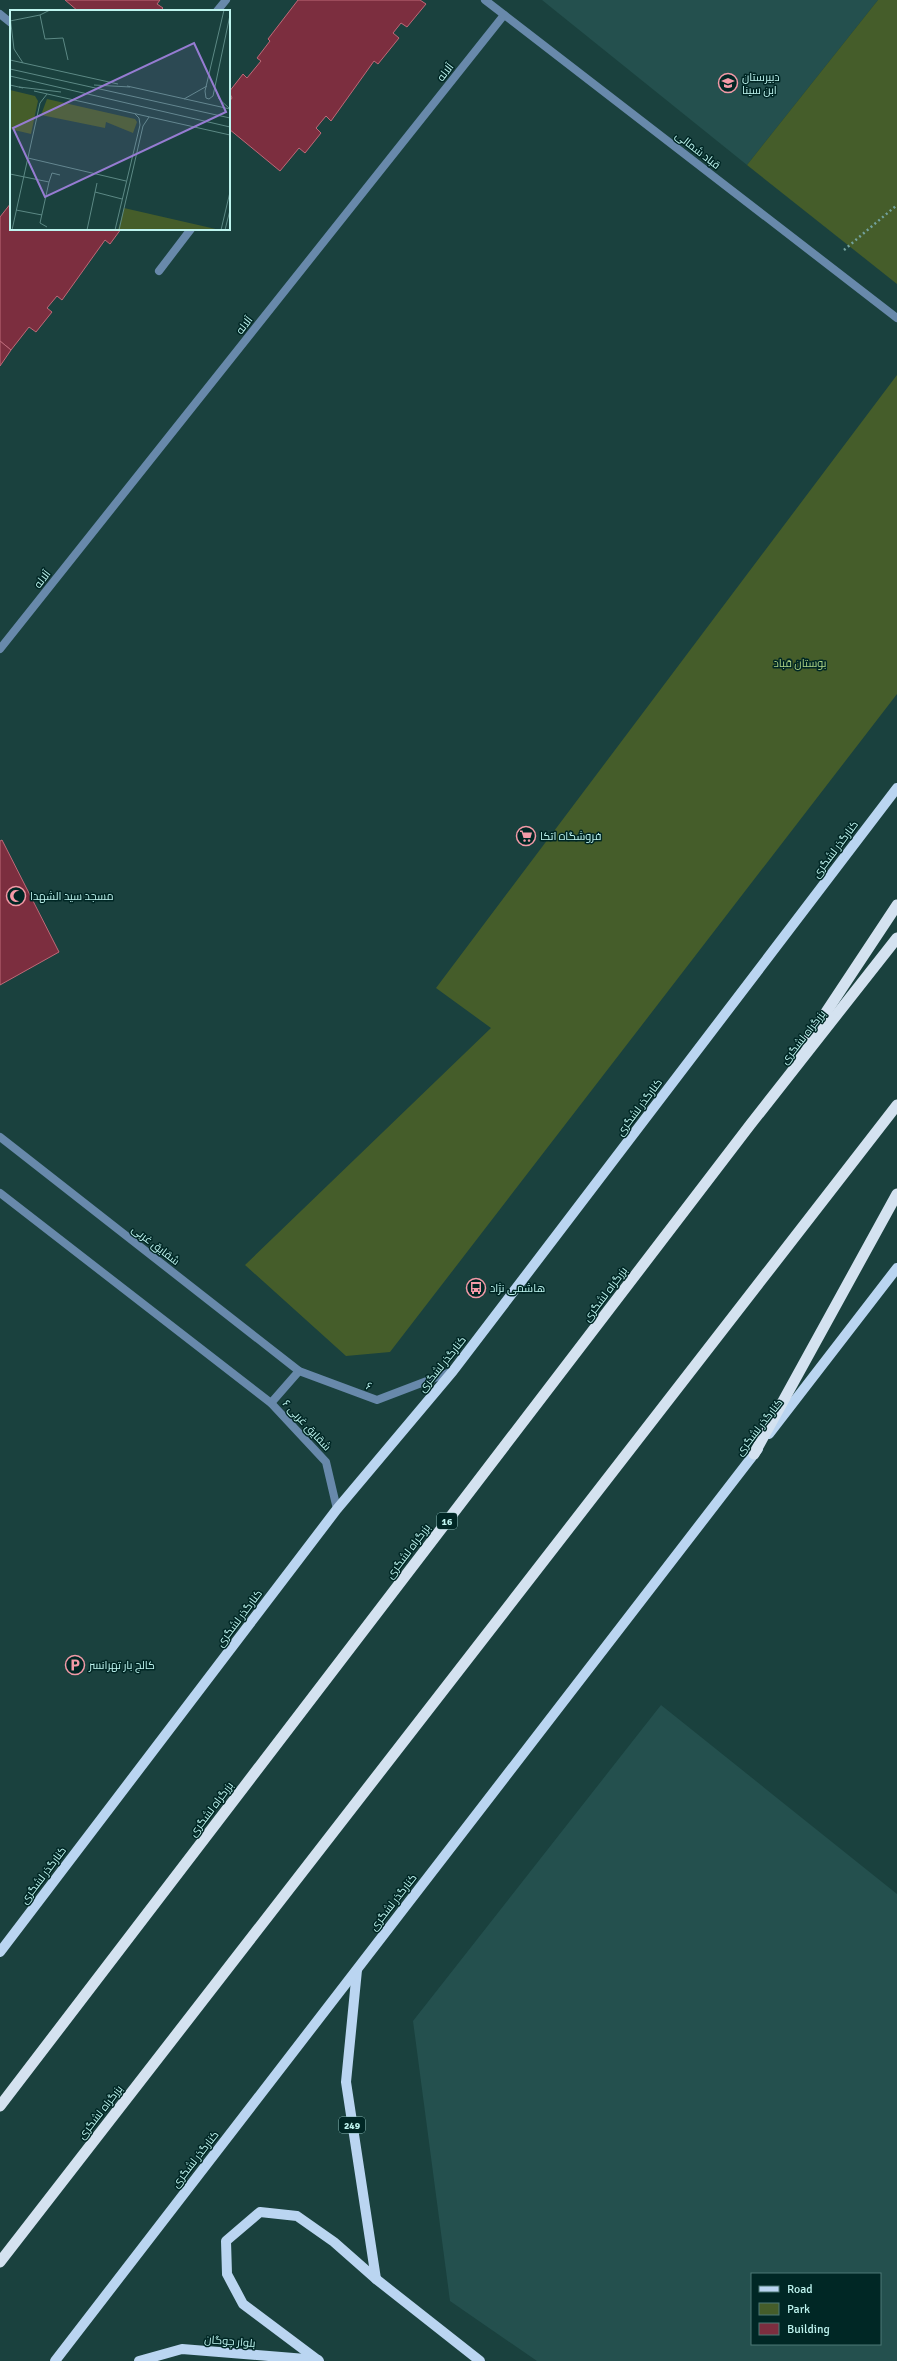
<svg xmlns="http://www.w3.org/2000/svg" width="897" height="2361" font-family="Signika,Cairo,sans-serif">
	<style>
		.built { fill: #24504e; fill-rule: evenodd }
		.green { fill: #455d2a }
		.building { fill: #7c2e3f; stroke: #be6978 }
		.lines { fill: none; stroke-linecap: round; stroke-linejoin: round }
		.path { stroke: #73a29e; stroke-width: 2.5; stroke-dasharray: 2 3; stroke-linecap: butt }
		.minor { stroke: #6889ab; stroke-width: 8 }
		.tertiary { stroke: #6889ab; stroke-width: 8 }
		.primary { stroke: #bad5f1; stroke-width: 10 }
		.trunk { stroke: #d4e2f0; stroke-width: 11 }
		.labels { text-anchor: middle; stroke-width: 3; stroke-linejoin: round; paint-order: stroke }
		.shield { fill: #002725; stroke: #85b6b2; stroke-width: 1 }
		.shield-label { font-size: 10px; font-weight: bold; fill: #bef4ef }
		.street-label { font-size: 11px; fill: #bef4ef; stroke: #002725 }
		.poi-label { font-size: 11px; fill: #bef4ef; stroke: #002725; text-anchor: start }
		.park-label { font-size: 11px; fill: #acd385; stroke: #002725 }
		.inset-road { fill: none; stroke: #5c8985; stroke-width: 1 }
		.view { fill: #967cd2; fill-opacity: 0.15; stroke: #967cd2; stroke-width: 2 }
		.inset-edge { fill: none; stroke: #bef4ef; stroke-width: 2 }
	</style>
	<rect width="100%" height="100%" fill="#1a413e"/>
	<g class="built">
		<path d="M542 0H878L747 165Z"/>
		<path d="M661 1705 897 1894V2361H537L450 2301 413 2021ZM752 2274H880V2344H752Z"/>
	</g>
	<g class="green">
		<path d="M878 0H897V284L747 165Z"/>
		<path d="M897 375V694L390 1352 346 1356 245 1265 491 1028 436 988Z"/>
	</g>
	<g class="building">
		<path d="M65 0H160L157 4 163 8 160 11H78Z"/>
		<path d="M298 0H420L426 4 407 27 401 23 393 33 399 38 378 64 374 61 331 121 326 116 316 128 321 133 305 153 299 148 280 171 229 129V102L232 98 229 92 243 74 247 78 261 61 257 58 270 41 268 39Z"/>
		<path d="M11 203V229H121L110 244 105 240 62 300 57 296 47 308 52 312 36 332 29 327 11 350 0 341V217Z"/>
		<path d="M0 341 11 350 0 366Z"/>
		<path d="M2 840 59 952 0 985V841Z"/>
	</g>
	<g class="lines">
		<path class="path" d="M844 250 897 205"/>
		<g class="minor">
			<path d="M217 11 226 0"/>
			<path d="M0 14 11 23"/>
			<path d="M159 271 191 229"/>
			<path d="M0 649 504 15"/>
		</g>
		<g class="tertiary">
			<path d="M485 0 897 318"/>
			<path d="M0 1137 299 1371 377 1400 453 1371"/>
			<path d="M0 1193 271 1403 326 1462 337 1509"/>
			<path d="M271 1403 299 1371"/>
		</g>
		<g class="primary">
			<path d="M769 1434 897 1268"/>
			<path d="M0 1952 337 1509 453 1371 897 788"/>
			<path d="M357 1970 346 2082 376 2279"/>
			<path d="M55 2361 758 1449"/>
			<path d="M139 2361 182 2349 318 2360"/>
			<path d="M319 2361 243 2304 227 2274 226 2241 260 2212 297 2216 334 2242 376 2279 480 2361"/>
		</g>
		<g class="trunk">
			<path d="M799 1053 897 905"/>
			<path d="M754 1454 897 1194"/>
			<path d="M0 2106 750 1125 897 938"/>
			<path d="M0 2262 897 1105"/>
		</g>
	</g>
	<defs>
		<symbol id="school-ring" viewBox="-11 -11 22 22"><circle r="9.5" fill="#002725" stroke="#f39aa7" stroke-width="1.5"/><path d="M0-5L7-2L0 1L-7-2ZM-4 1L0 2.5L4 1V4Q0 6-4 4Z" fill="#f39aa7"/></symbol>
		<symbol id="supermarket-ring" viewBox="-11 -11 22 22"><circle r="9.5" fill="#002725" stroke="#f39aa7" stroke-width="1.5"/><path d="M-6-5.5h2.5l.6 2H6L4.5 2H-2.5L-4.4-4H-6ZM-1.5 3.2a1.3 1.3 0 1 0 .1 0ZM3 3.2a1.3 1.3 0 1 0 .1 0Z" fill="#f39aa7"/></symbol>
		<symbol id="mosque-ring" viewBox="-11 -11 22 22"><circle r="9.5" fill="#002725" stroke="#f39aa7" stroke-width="1.5"/><path d="M3.5-4.9A6 6 0 1 0 3.5 4.9A5 5 0 1 1 3.5-4.9Z" fill="#f39aa7"/></symbol>
		<symbol id="bus-ring" viewBox="-11 -11 22 22"><circle r="9.5" fill="#002725" stroke="#f39aa7" stroke-width="1.5"/><path d="M-5-6H5V4H4V6H2V4H-2V6H-4V4H-5ZM-3.5-4V0h7V-4ZM-3.5 1.2v1.5H-2V1.2ZM2 1.2v1.5H3.5V1.2Z" fill="#f39aa7"/></symbol>
		<symbol id="parking-ring" viewBox="-11 -11 22 22"><circle r="9.5" fill="#002725" stroke="#f39aa7" stroke-width="1.5"/><path d="M-3.5-5.5H1a3.5 3.5 0 0 1 0 7H-1V5.5H-3.5ZM-1-3.4V-.6H.8a1.4 1.4 0 0 0 0-2.8Z" fill="#f39aa7"/></symbol>
	</defs>
	<g fill-rule="evenodd">
		<use href="#school-ring" x="717" y="72" width="22" height="22"/>
		<use href="#supermarket-ring" x="515" y="825" width="22" height="22"/>
		<use href="#mosque-ring" x="5" y="885" width="22" height="22"/>
		<use href="#bus-ring" x="465" y="1277" width="22" height="22"/>
		<use href="#parking-ring" x="64" y="1654" width="22" height="22"/>
	</g>
	<g class="labels">
		<g class="shield">
			<rect x="437" y="1513" width="20" height="16" rx="3"/>
			<rect x="339" y="2117" width="26" height="16" rx="3"/>
		</g>
		<g class="shield-label">
			<text x="447" y="1525">16</text>
			<text x="352" y="2129">249</text>
		</g>
		<g class="street-label">
			<text transform="translate(445 72) rotate(-52)" y="4">آلاله</text>
			<text transform="translate(698 150) rotate(38)" y="4">قباد شمالی</text>
			<text transform="translate(244 325) rotate(-52)" y="4">آلاله</text>
			<text transform="translate(42 579) rotate(-52)" y="4">آلاله</text>
			<text transform="translate(835 849) rotate(-53)" y="4">کنارگذر لشگری</text>
			<text transform="translate(803 1037) rotate(-52)" y="4">بزرگراه لشگری</text>
			<text transform="translate(639 1107) rotate(-53)" y="4">کنارگذر لشگری</text>
			<text transform="translate(156 1245) rotate(38)" y="4">شقایق غربی</text>
			<text transform="translate(605 1294) rotate(-53)" y="4">بزرگراه لشگری</text>
			<text transform="translate(442 1364) rotate(-51)" y="4">کنارگذر لشگری</text>
			<text transform="translate(369 1386) rotate(20)" y="4">۶</text>
			<text transform="translate(307 1425) rotate(47)" y="4">۶ شقایق غربی</text>
			<text transform="translate(759 1427) rotate(-52)" y="4">کنارگذر لشگری</text>
			<text transform="translate(408 1551) rotate(-53)" y="4">بزرگراه لشگری</text>
			<text transform="translate(239 1618) rotate(-53)" y="4">کنارگذر لشگری</text>
			<text transform="translate(211 1809) rotate(-53)" y="4">بزرگراه لشگری</text>
			<text transform="translate(43 1875) rotate(-53)" y="4">کنارگذر لشگری</text>
			<text transform="translate(393 1902) rotate(-52)" y="4">کنارگذر لشگری</text>
			<text transform="translate(100 2112) rotate(-52)" y="4">بزرگراه لشگری</text>
			<text transform="translate(195 2159) rotate(-52)" y="4">کنارگذر لشگری</text>
			<text transform="translate(230 2341) rotate(5)" y="4">بلوار چوگان</text>
		</g>
		<g class="poi-label">
			<text x="742" y="81">دبیرستان<tspan x="742" dy="13">ابن سینا</tspan></text>
			<text x="540" y="840">فروشگاه اتکا</text>
			<text x="30" y="900">مسجد سید الشهدا</text>
			<text x="490" y="1292">هاشمی نژاد</text>
			<text x="89" y="1669">کالج بار تهرانسر</text>
		</g>
		<g class="park-label">
			<text x="800" y="667">بوستان قباد</text>
		</g>
	</g>
	<g transform="translate(10 10)">
		<rect width="220" height="220" fill="#1a413e"/>
		<path d="M0 80 25 86 28 91 21 124 0 119ZM37 89 125 109 127 112 123 123 96 112 95 118 31 105ZM114 198 210 220H108Z" fill="#455d2a"/>
		<path class="inset-road" d="M214 0 195 81 196 88 199 89 203 86 220 5M30 5 35 29 53 28 58 50M0 6 4 39 13 53M0 11 30 5 40 0M0 50 108 74M0 59 220 108M0 66 220 117M0 75 13 78M84 75 120 77M117 76 220 99M9 77 51 82M205 78 209 89 219 98M24 81 220 125M174 89 197 76M18 148 116 171M0 164 39 172M85 182 112 189M6 200 32 205M37 217 30 213 39 172 42 163 50 165M2 220 30 93 37 84M77 220 87 173M105 220 130 115 129 108 125 104M109 220 133 116 139 107M211 220 220 182M215 220 220 200"/>
		<path class="view" d="M184 33 216 102 35 187 3 118Z"/>
		<rect width="220" height="220" class="inset-edge"/>
	</g>
	<rect x="751" y="2273" width="130" height="72" fill="#002725" stroke="#4c7976"/>
	<rect x="759" y="2286" width="20" height="6" fill="#bad5f1" stroke="#4c7976"/>
	<text x="787" y="2293" font-size="12" fill="#bef4ef">Road</text>
	<rect x="759" y="2303" width="20" height="12" fill="#455d2a" stroke="#4c7976"/>
	<text x="787" y="2313" font-size="12" fill="#bef4ef">Park</text>
	<rect x="759" y="2323" width="20" height="12" fill="#7c2e3f" stroke="#4c7976"/>
	<text x="787" y="2333" font-size="12" fill="#bef4ef">Building</text>
</svg>
